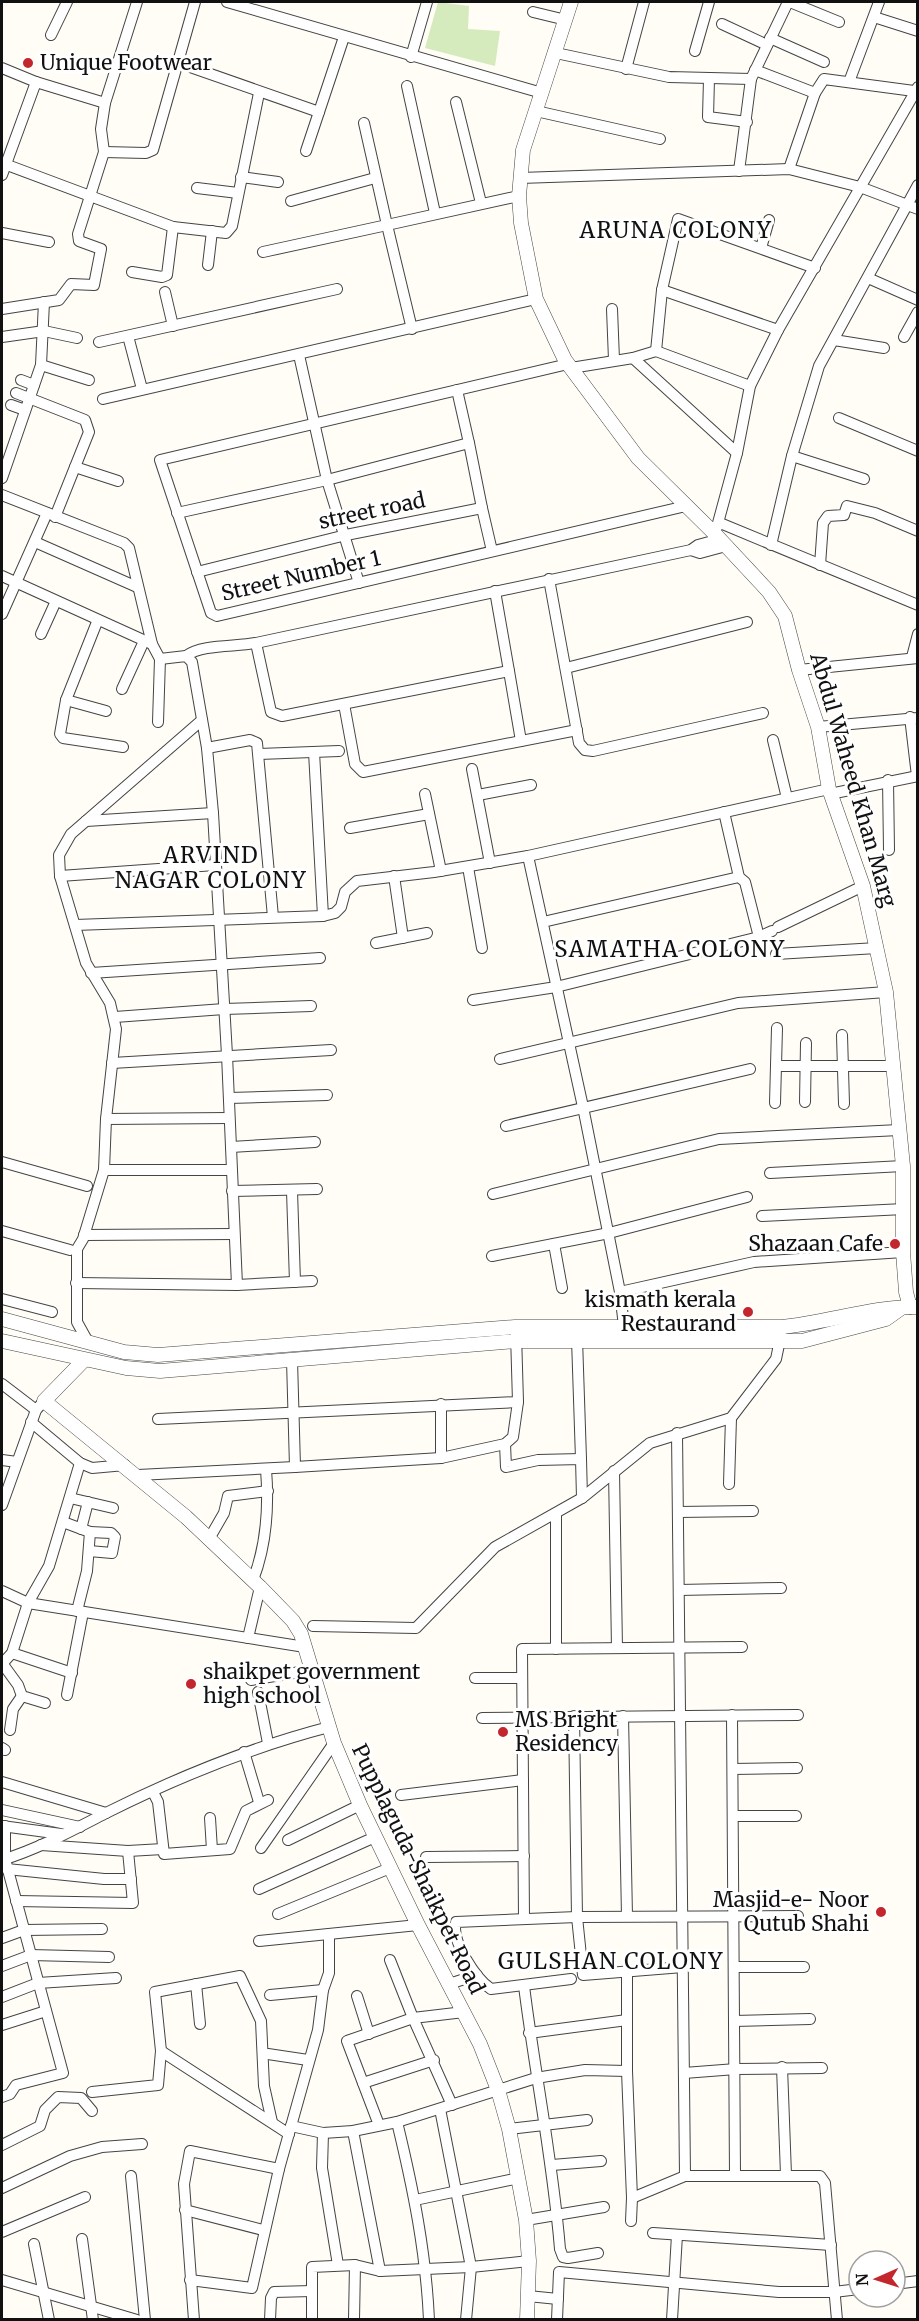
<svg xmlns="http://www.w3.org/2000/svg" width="919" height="2321" font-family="Merriweather,serif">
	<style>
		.green { fill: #d5ebbd }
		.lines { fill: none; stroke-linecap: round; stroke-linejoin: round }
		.minor-casing { stroke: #444; stroke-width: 12 }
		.tertiary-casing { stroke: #444; stroke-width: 15 }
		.minor { stroke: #fff; stroke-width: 10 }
		.tertiary { stroke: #fff; stroke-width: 14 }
		.poi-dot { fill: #c4262e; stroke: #fff; stroke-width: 2 }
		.labels { text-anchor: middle; stroke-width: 6; stroke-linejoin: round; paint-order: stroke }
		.poi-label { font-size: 21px; fill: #111; stroke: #fff; text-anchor: start }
		.street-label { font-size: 21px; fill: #111; stroke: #fff }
		.neighbourhood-label { font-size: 22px; letter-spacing: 1.5px; fill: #111; stroke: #fff }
	</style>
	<rect width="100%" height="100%" fill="#fffdf5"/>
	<path class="green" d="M438 2 469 6 468 29 500 31 495 66 425 48Z"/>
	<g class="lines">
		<defs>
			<g id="minor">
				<path d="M227 2 542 93"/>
				<path d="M790 2 839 22"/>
				<path d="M533 12 566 20"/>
				<path d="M874 17 918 31"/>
				<path d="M722 24 767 45"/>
				<path d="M51 35 67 2"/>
				<path d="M770 38 824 62"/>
				<path d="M695 51 709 2"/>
				<path d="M556 53 669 77 751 79"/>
				<path d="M411 57 427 2"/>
				<path d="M176 62 319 112 344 37"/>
				<path d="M2 68 36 82 105 103"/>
				<path d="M626 69 644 2"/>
				<path d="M755 70 815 93"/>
				<path d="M709 79 708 117 747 122"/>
				<path d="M849 82 879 2"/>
				<path d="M407 86 435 213"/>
				<path d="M456 102 481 203"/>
				<path d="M536 111 660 139"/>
				<path d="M306 151 319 112"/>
				<path d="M104 152 146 153 153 150 195 2"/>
				<path d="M2 163 173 227 226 233 232 226 259 93"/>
				<path d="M789 169 815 93 824 79 914 91"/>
				<path d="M739 171 751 79 788 2"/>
				<path d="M2 175 36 82"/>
				<path d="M241 177 278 182"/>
				<path d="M520 178 789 169 860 187 918 209"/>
				<path d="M197 188 238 193"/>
				<path d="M291 201 375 178"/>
				<path d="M2 233 49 242"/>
				<path d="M761 248 769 220"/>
				<path d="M263 252 387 225 364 123"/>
				<path d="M208 265 212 231"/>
				<path d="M132 272 162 277 167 275 173 227"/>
				<path d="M868 278 918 300"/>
				<path d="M662 290 778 330"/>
				<path d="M165 292 173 326"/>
				<path d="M2 309 59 300 71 284 94 285 101 249 79 241 78 234 104 152 101 129 105 103 137 2"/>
				<path d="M612 309 614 360"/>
				<path d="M412 329 387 225 519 196"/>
				<path d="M128 336 142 389"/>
				<path d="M2 337 44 331 77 338"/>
				<path d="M904 337 918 312"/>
				<path d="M834 340 884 348"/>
				<path d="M99 342 337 289"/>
				<path d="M656 351 662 290 678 219 815 268"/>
				<path d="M299 355 327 480 359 583"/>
				<path d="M633 358 737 453"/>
				<path d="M568 364 160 460 211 613 217 616 686 506"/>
				<path d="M41 365 89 380"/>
				<path d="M571 368 633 358 656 351 750 386"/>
				<path d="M21 380 34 385"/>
				<path d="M457 390 469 443"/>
				<path d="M16 393 85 420 89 432 55 517"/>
				<path d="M103 399 536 299"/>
				<path d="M11 405 25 410"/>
				<path d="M839 418 918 451"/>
				<path d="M792 456 864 479"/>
				<path d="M75 467 118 481"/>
				<path d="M2 478 41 365 44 302"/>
				<path d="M2 495 124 543 129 548 152 644 160 659 158 722"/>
				<path d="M482 508 492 551"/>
				<path d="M177 513 327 480 469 443 482 508 346 535 197 572"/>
				<path d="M720 523 918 605"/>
				<path d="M715 534 737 453 750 386 778 330 918 87"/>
				<path d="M35 542 137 587"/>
				<path d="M771 545 792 456 819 366 918 185"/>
				<path d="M691 550 700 553 726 546"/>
				<path d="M820 565 823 523 828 516 844 515 847 506 875 513 918 531"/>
				<path d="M2 576 152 644"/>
				<path d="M549 579 579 743 585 750 593 751 763 713"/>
				<path d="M495 591 509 671"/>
				<path d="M2 614 47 513"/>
				<path d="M97 622 66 700 60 734 63 738 123 747"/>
				<path d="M41 634 56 601"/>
				<path d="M256 643 271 712 282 716 509 671 521 741"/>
				<path d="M186 656C202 644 235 647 256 643L691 550 698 545 720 539"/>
				<path d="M912 657 918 634"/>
				<path d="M160 659 186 656 192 662 207 748 213 813 227 1055 237 1285"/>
				<path d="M566 668 747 622"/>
				<path d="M799 670 918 658"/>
				<path d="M122 689 144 641"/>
				<path d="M66 700 106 711"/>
				<path d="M344 704 355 764 363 772 577 730"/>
				<path d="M910 717 917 776"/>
				<path d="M818 727 918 718"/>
				<path d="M773 740 787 798"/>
				<path d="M207 748 250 740 257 743 273 917"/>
				<path d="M314 752 323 916"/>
				<path d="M259 754 339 751"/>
				<path d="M472 769 490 863"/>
				<path d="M888 780 889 850"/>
				<path d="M425 794 441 871"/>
				<path d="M830 794 918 776"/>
				<path d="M478 795 531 785"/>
				<path d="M724 812 739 877 745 882 759 937"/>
				<path d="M86 821 213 813"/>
				<path d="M350 828 429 814"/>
				<path d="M528 856 583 1107 620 1292 625 1335"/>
				<path d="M468 867 482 948"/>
				<path d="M60 876 215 865"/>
				<path d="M394 876 403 938"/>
				<path d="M543 922 739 877"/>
				<path d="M75 925 323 916 335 913 341 907 345 892 357 881 434 872 528 856 829 789"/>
				<path d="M778 927 863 886"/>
				<path d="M376 943 427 933"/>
				<path d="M776 954 877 948"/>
				<path d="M91 973 320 958"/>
				<path d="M473 1000 556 987 759 937 772 931"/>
				<path d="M115 1017 224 1009 311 1006"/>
				<path d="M842 1035 844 1104"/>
				<path d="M500 1059 738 1003 886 992"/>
				<path d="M112 1063 331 1050"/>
				<path d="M776 1066H894"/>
				<path d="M229 1098 327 1095"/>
				<path d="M805 1102 806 1043"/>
				<path d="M775 1103 777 1028"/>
				<path d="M106 1119 229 1118"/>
				<path d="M506 1126 750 1069"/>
				<path d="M231 1147 315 1142"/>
				<path d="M2 1162 87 1186"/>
				<path d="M104 1170H231"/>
				<path d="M770 1173 903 1166"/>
				<path d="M232 1191 317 1189"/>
				<path d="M292 1191 295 1282"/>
				<path d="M493 1194 719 1139 899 1130"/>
				<path d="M762 1216 904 1209"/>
				<path d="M2 1231 70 1250"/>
				<path d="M84 1235 233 1234"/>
				<path d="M554 1244 562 1288"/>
				<path d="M492 1256 609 1233 747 1197"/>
				<path d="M76 1283 237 1285 312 1281"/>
				<path d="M620 1292 754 1262 903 1252"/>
				<path d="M2 1299 52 1312"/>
				<path d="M577 1339 581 1459"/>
				<path d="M88 1342 77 1322V1249L83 1239 104 1170 106 1119 116 1029 110 1003 86 963 60 876 59 855 71 834 202 720"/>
				<path d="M292 1360 295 1467 441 1458"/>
				<path d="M2 1384 36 1410"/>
				<path d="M441 1404V1458L505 1444 513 1437 518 1402 516 1334"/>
				<path d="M158 1419 518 1402"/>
				<path d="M31 1422 80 1463 92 1468 125 1465"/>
				<path d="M677 1433 685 2176"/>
				<path d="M505 1444 506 1467 538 1460 581 1459 582 1498"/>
				<path d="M2 1460 17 1462"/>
				<path d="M614 1471 617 1648"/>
				<path d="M138 1475 295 1467"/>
				<path d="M729 1484 731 1418"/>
				<path d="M70 1498 113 1508"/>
				<path d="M2 1505 36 1410 44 1401"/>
				<path d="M678 1512 753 1511"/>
				<path d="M63 1522 90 1532 87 1571 77 1611"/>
				<path d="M81 1529 88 1502"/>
				<path d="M209 1539 224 1513 228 1496 268 1491"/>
				<path d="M89 1551 112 1553 115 1537 111 1533 90 1532"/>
				<path d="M253 1580C267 1544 269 1507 266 1469"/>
				<path d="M679 1590 781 1588"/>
				<path d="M2 1591 28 1603 305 1647"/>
				<path d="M313 1626 416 1628 495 1547 582 1498 650 1443 731 1418 776 1359 781 1335"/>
				<path d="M248 1638 260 1587"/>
				<path d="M556 1649V1514"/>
				<path d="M12 1653 72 1673"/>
				<path d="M2 1663 18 1685 22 1696"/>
				<path d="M2 1664 12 1653 28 1603 49 1566 80 1463"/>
				<path d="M475 1678H522"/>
				<path d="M251 1680 312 1670"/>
				<path d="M258 1692 268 1743"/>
				<path d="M67 1695 83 1612"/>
				<path d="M22 1696 45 1703"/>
				<path d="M732 1715 735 2175"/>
				<path d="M574 1716 577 1917 583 1975 683 1967"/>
				<path d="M623 1716 627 1916"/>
				<path d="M482 1718 798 1715"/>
				<path d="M10 1730 13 1709 22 1696"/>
				<path d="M2 1748 5 1750"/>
				<path d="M244 1752 259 1802"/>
				<path d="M733 1769 797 1768"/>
				<path d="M2 1782 106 1813"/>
				<path d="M153 1792 158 1802 164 1854 230 1849 246 1811 268 1800"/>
				<path d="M401 1795 523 1780"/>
				<path d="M2 1810 80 1827"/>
				<path d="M734 1816H796"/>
				<path d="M210 1818 212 1850"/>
				<path d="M2 1826 61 1834"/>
				<path d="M288 1840 360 1805"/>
				<path d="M41 1845 128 1851 163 1849"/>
				<path d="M261 1848 334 1743"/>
				<path d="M426 1857 524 1856"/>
				<path d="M2 1860C38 1849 73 1830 106 1813 178 1777 252 1747 329 1727"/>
				<path d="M7 1869 104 1879H131"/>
				<path d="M259 1889 375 1837"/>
				<path d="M16 1901 133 1903 128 1851"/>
				<path d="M278 1914 390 1868"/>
				<path d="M524 1918 522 1649 742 1647"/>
				<path d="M2 1938 24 1930 102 1929"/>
				<path d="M259 1941 418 1925"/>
				<path d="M2 1966 31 1955 109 1957"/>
				<path d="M734 1967H804"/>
				<path d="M627 1970V2071L632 2198 685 2176H820L825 2183 837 2320"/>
				<path d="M571 1979 491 1989C476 1979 450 1940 456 1922L577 1917 798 1916"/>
				<path d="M196 1984 200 2024"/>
				<path d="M449 1984 477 1975"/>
				<path d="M524 1986C535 2074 553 2161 560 2249L563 2257 568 2258 598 2253"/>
				<path d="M270 1995 323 1990"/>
				<path d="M357 1996 369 2034"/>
				<path d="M2 1997 38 1983 116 1978"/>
				<path d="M734 2021 810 2019"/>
				<path d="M2 2025 46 2011"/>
				<path d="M529 2033 627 2020"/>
				<path d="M161 2051 289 2134"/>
				<path d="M268 2054 308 2060"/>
				<path d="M782 2067 786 2175"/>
				<path d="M684 2073 736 2069 822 2068"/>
				<path d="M363 2083 434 2060"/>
				<path d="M92 2092 158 2085 161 2051 155 1992 240 1976 261 2021 264 2086 272 2122"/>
				<path d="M2 2097 10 2094 16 2085 63 2073 5 1859V1826"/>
				<path d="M452 2105 413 2018 464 2012"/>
				<path d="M440 2109 471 2267 466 2320"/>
				<path d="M397 2122C413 2188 426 2252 429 2320"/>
				<path d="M379 2125 347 2041 413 2018 390 1960"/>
				<path d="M291 2126 323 2133 353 2131 397 2122 536 2078 585 2070 627 2071"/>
				<path d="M509 2129 587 2120"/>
				<path d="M353 2131 380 2271"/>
				<path d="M323 2133 322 2168 338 2265"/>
				<path d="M2 2145 40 2126 45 2110 58 2097 81 2098 92 2111"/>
				<path d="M552 2165 601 2161"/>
				<path d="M131 2176 145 2320"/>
				<path d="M2 2188 70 2156 102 2147 142 2144"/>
				<path d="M415 2200 519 2178"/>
				<path d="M185 2210 263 2230"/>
				<path d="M526 2220 604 2207"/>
				<path d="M631 2221 632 2198"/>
				<path d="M2 2232 85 2197"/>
				<path d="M653 2233 831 2245"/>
				<path d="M82 2239 93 2320"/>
				<path d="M34 2244 49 2320"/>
				<path d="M2 2280 137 2320"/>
				<path d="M190 2280 252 2288 279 2169 318 2030 323 1990 329 1973V1934"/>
				<path d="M895 2284 918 2281"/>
				<path d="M528 2296 558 2299"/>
				<path d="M194 2320 184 2184 190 2151 279 2169"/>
				<path d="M270 2320 271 2298 274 2292 312 2291"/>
				<path d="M312 2320V2267L355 2265 380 2271 471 2267 529 2261"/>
				<path d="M354 2320 355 2265"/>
				<path d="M557 2320 559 2272 779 2292H834L859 2289"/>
				<path d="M672 2320 677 2235"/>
			</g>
			<g id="tertiary">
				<path d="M571 2 523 150 519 196 521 223 536 299 565 360 638 458 715 534 769 592 785 616 799 670 818 727 829 789 863 886 886 992 903 1166V1252L906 1292 910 1307"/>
				<path d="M2 1319 124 1352 158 1355 515 1327H781C827 1323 872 1306 918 1307"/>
				<path d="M2 1341 126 1368 160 1371 516 1341H802L886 1319 900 1309"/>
				<path d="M84 1360 44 1401 186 1517 260 1587 293 1621 301 1634 334 1743 360 1805 418 1925 480 2044 498 2090 509 2129 526 2220 529 2261 527 2320"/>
			</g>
		</defs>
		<use href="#minor" class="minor-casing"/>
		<use href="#tertiary" class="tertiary-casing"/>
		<use href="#minor" class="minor"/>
		<use href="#tertiary" class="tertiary"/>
	</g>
	<g class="poi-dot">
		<circle cx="28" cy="63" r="6"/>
		<circle cx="895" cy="1244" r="6"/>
		<circle cx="748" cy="1312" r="6"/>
		<circle cx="191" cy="1684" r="6"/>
		<circle cx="503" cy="1732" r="6"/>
		<circle cx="881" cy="1912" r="6"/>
	</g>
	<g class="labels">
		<g class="poi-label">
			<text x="40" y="70">Unique Footwear</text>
			<text x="883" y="1251" text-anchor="end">Shazaan Cafe</text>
			<text x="736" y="1307" text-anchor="end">kismath kerala<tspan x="736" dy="24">Restaurand</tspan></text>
			<text x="203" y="1679">shaikpet government<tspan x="203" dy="24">high school</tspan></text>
			<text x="515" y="1727">MS Bright<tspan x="515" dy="24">Residency</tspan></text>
			<text x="869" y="1907" text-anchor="end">Masjid-e- Noor<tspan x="869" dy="24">Qutub Shahi</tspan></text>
		</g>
		<g class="street-label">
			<text transform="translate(372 511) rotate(-12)" y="7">street road</text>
			<text transform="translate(301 576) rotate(-13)" y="7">Street Number 1</text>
			<text transform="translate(853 780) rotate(74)" y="7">Abdul Waheed Khan Marg</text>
			<text transform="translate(418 1869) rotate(64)" y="7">Pupplaguda-Shaikpet Road</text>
		</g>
		<g class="neighbourhood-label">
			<text x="676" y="238">ARUNA COLONY</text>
			<text x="211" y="863">ARVIND<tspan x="211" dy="25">NAGAR COLONY</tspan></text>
			<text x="670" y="957">SAMATHA COLONY</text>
			<text x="611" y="1969">GULSHAN COLONY</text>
		</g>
	</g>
	<rect width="919" height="2321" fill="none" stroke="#111111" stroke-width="6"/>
	<g transform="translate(877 2279) rotate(267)"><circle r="28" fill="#ffffff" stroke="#a0a0a0" stroke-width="1.5"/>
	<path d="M0-4.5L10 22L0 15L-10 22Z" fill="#c4262e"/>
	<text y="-9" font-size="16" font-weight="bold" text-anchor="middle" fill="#111111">N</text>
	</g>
</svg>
